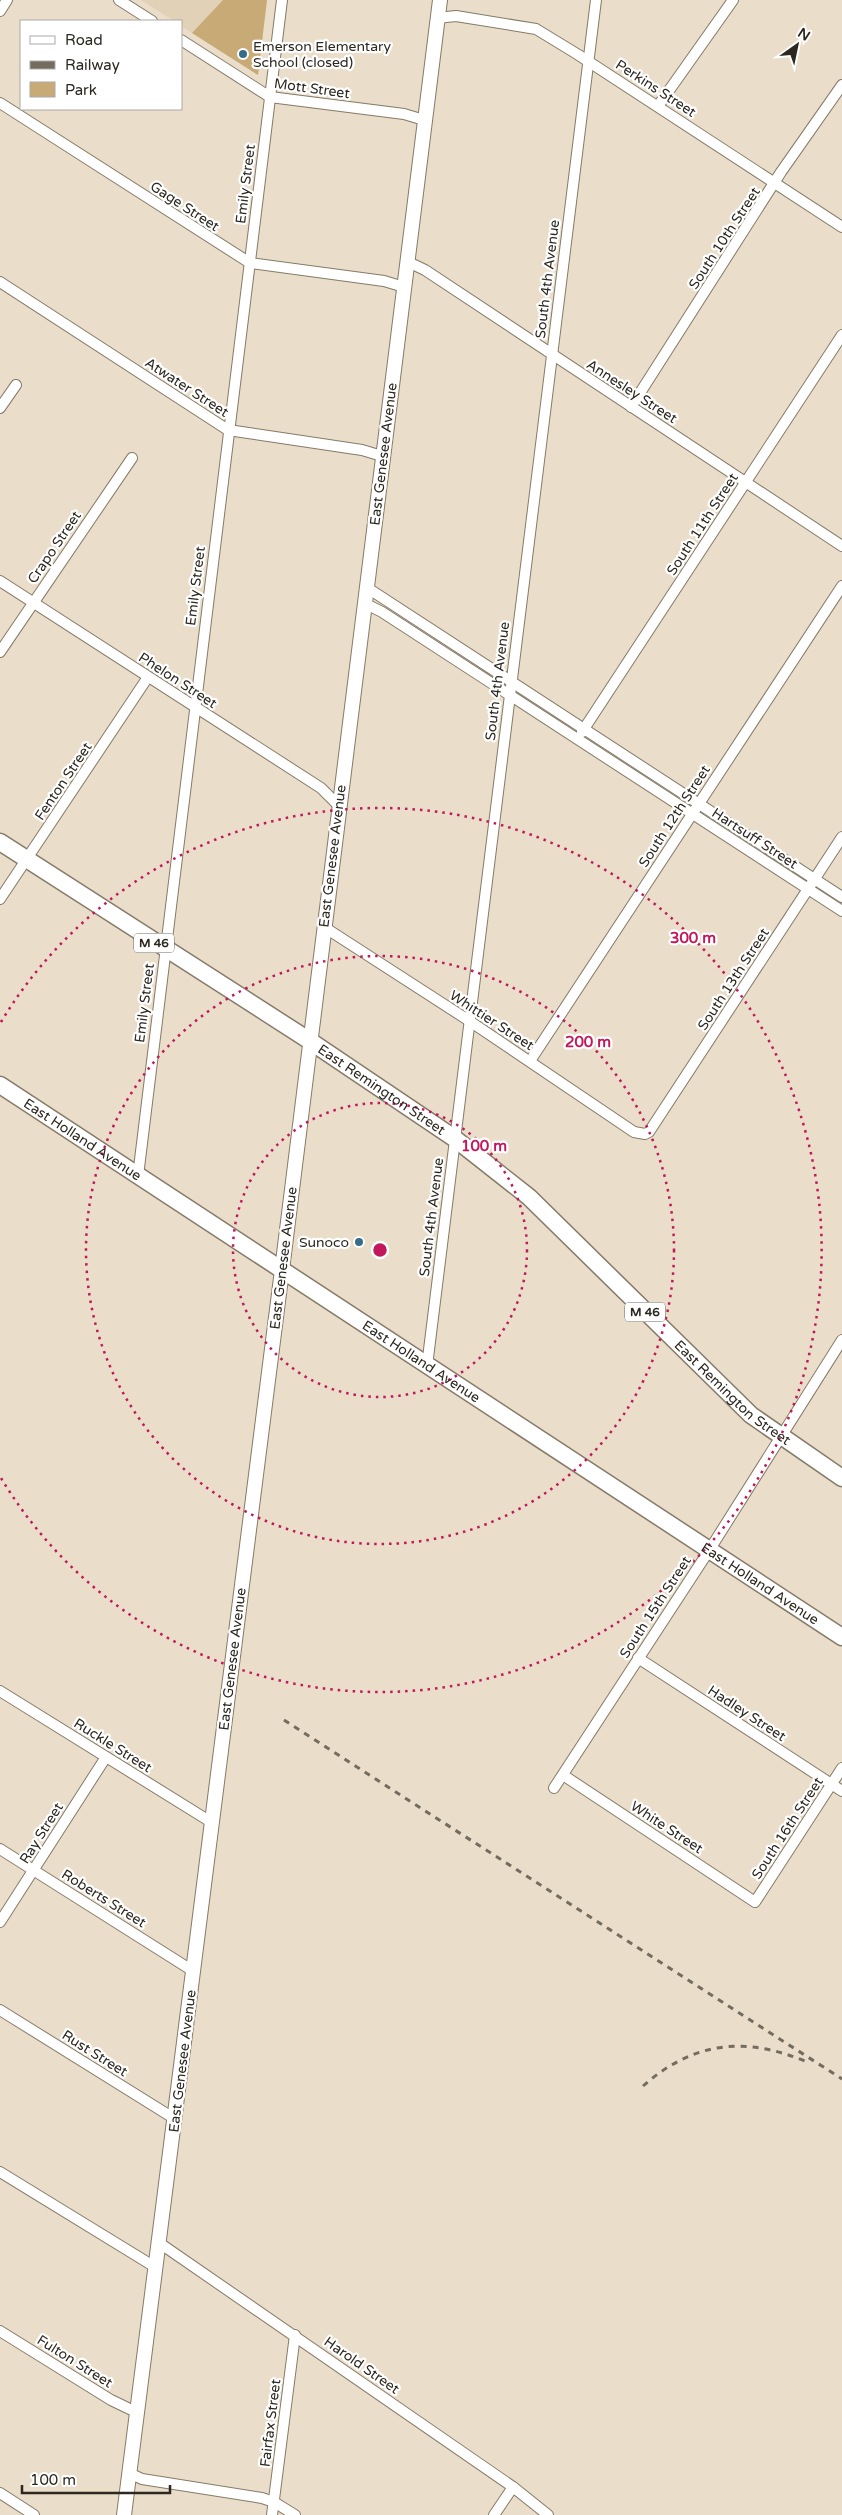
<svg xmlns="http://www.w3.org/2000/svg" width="842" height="2515" font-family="'Varela Round',sans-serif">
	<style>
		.built { fill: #e1d2b7 }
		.green { fill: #c8aa77 }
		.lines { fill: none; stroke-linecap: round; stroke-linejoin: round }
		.minor-casing { stroke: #857a68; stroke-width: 12 }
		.secondary-casing { stroke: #857a68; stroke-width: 16 }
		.trunk-casing { stroke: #857a68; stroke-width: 19 }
		.minor { stroke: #fff; stroke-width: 10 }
		.secondary { stroke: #fff; stroke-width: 14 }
		.trunk { stroke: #fff; stroke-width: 16 }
		.rail { stroke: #736c5f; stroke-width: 3; stroke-dasharray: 6 6; stroke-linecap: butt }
		.ring { fill: none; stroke: #c2185b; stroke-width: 2.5; stroke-dasharray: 2.5 5 }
		.poi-dot { fill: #356d87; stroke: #fff; stroke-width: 2 }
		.labels { text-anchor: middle; stroke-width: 4.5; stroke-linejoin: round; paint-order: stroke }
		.shield { fill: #fff; stroke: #6b6863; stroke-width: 1 }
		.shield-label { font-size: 12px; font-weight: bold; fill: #2c2820 }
		.poi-label { font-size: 14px; fill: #2c2820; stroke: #fff; text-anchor: start }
		.street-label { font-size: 14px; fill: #2c2820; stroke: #fff }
		.centre { fill: #c2185b; stroke: #fff; stroke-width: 2.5 }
		.ring-label { font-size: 15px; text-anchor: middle; font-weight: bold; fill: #c2185b; stroke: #fff; stroke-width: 4.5; stroke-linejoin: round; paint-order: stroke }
	</style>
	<rect width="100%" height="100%" fill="#eaddc9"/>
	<path class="built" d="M141 0H267L258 75 181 26V21H174Z"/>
	<path class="green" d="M223 0H267L258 75 192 33Z"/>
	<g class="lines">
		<defs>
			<g id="minor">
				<path d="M119 0 152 21"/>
				<path d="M0 11 7 0"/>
				<path d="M437 18 456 16 536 29 577 54 842 227"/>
				<path d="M181 40 270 97 404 114 424 120"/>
				<path d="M0 103 250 263 384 281 404 287"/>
				<path d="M658 106 733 0"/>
				<path d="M406 261 425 270 842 546"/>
				<path d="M0 282 228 430 362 450 382 456"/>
				<path d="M631 407 781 172 842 85"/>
				<path d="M0 408 16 385"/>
				<path d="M0 581 321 788 338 805"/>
				<path d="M366 587 842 897"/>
				<path d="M364 603 382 612 842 911"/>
				<path d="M0 652 132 458"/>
				<path d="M582 732 842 335"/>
				<path d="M0 899 148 677"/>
				<path d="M324 927 468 1020 634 1132 645 1134 649 1132 842 837"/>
				<path d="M530 1061 842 586"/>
				<path d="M138 1176 282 0"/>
				<path d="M427 1366 596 0"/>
				<path d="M638 1658 842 1791"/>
				<path d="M0 1691 211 1822"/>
				<path d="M563 1775 755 1902 842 1768"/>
				<path d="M554 1788 710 1549 842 1340"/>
				<path d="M0 1849 193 1971"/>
				<path d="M0 1922 106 1757"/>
				<path d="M0 2010 175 2119"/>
				<path d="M0 2172 155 2267"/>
				<path d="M158 2242 513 2487 548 2515"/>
				<path d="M0 2331 111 2400 136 2412"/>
				<path d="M129 2473 142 2479 262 2498 274 2502 295 2515"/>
				<path d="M0 2493 34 2515"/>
				<path d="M272 2515 295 2335"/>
				<path d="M494 2515 513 2487"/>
			</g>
			<path id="secondary" d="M124 2515 282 1270 440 0"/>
			<g id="trunk">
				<path id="s1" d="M0 842 310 1041 454 1138 529 1197 751 1415 842 1478"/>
				<path id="s2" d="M0 1085 842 1637"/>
			</g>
		</defs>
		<use href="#minor" class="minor-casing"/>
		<use href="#secondary" class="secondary-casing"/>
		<use href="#trunk" class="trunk-casing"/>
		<use href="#minor" class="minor"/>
		<use href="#secondary" class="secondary"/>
		<use href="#trunk" class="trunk"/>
		<g class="rail">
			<path d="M284 1720 842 2079"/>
			<path d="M643 2086C694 2041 746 2036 807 2062"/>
		</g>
	</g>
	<g class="ring">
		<circle cx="380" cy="1250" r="147"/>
		<circle cx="380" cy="1250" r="294"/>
		<path d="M1 1022A442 442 0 1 1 1 1478"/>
	</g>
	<g class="poi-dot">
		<circle cx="243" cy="54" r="5"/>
		<circle cx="359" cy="1242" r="5"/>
	</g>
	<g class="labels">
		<g class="shield">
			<rect x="134" y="933.5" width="40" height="19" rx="4"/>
			<rect x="625" y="1302.5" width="40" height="19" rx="4"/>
		</g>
		<g class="shield-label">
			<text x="154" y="947">M 46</text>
			<text x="645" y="1316">M 46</text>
		</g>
		<g class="poi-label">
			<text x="253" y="51">Emerson Elementary<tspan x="253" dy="16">School (closed)</tspan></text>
			<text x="349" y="1247" text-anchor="end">Sunoco</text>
		</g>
		<g class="street-label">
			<text transform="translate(312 88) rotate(8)" y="5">Mott Street</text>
			<text transform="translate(656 88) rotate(33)" y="5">Perkins Street</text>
			<text transform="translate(245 184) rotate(-83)" y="5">Emily Street</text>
			<text transform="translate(185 206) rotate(33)" y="5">Gage Street</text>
			<text transform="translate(724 238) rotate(-57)" y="5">South 10th Street</text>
			<text transform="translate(547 279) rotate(-83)" y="5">South 4th Avenue</text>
			<text transform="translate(187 387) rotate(33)" y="5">Atwater Street</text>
			<text transform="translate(632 391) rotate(33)" y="5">Annesley Street</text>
			<text transform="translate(383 454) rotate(-83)" y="5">East Genesee Avenue</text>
			<text transform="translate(702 524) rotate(-57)" y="5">South 11th Street</text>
			<text transform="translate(54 547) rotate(-56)" y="5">Crapo Street</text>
			<text transform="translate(195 586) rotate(-83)" y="5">Emily Street</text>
			<text transform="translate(178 680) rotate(33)" y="5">Phelon Street</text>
			<text transform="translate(497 681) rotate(-83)" y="5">South 4th Avenue</text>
			<text transform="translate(63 781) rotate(-56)" y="5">Fenton Street</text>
			<text transform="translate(674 816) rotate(-57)" y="5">South 12th Street</text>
			<text transform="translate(755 838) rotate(33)" y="5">Hartsuff Street</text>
			<text transform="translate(332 856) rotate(-83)" y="5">East Genesee Avenue</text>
			<text transform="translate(733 979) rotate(-57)" y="5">South 13th Street</text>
			<text transform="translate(144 1003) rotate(-83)" y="5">Emily Street</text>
			<text transform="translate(492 1020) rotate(33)" y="5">Whittier Street</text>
			<text dy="5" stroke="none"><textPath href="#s1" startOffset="455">East Remington Street</textPath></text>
			<text dy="5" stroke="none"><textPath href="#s2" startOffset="99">East Holland Avenue</textPath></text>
			<text transform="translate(431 1217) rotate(-83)" y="5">South 4th Avenue</text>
			<text transform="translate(283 1258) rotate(-83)" y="5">East Genesee Avenue</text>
			<text dy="5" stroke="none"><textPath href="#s2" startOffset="504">East Holland Avenue</textPath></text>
			<text dy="5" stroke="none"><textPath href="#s1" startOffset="920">East Remington Street</textPath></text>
			<text dy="5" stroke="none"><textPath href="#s2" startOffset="909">East Holland Avenue</textPath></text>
			<text transform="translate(655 1607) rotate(-57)" y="5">South 15th Street</text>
			<text transform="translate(232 1659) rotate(-83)" y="5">East Genesee Avenue</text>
			<text transform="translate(747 1713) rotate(33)" y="5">Hadley Street</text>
			<text transform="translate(113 1745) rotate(32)" y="5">Ruckle Street</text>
			<text transform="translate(667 1827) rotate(33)" y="5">White Street</text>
			<text transform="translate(787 1828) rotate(-57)" y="5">South 16th Street</text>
			<text transform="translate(41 1833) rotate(-58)" y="5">Ray Street</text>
			<text transform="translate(104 1898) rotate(32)" y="5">Roberts Street</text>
			<text transform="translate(95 2053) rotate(32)" y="5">Rust Street</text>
			<text transform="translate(182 2061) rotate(-83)" y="5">East Genesee Avenue</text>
			<text transform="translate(75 2361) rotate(32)" y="5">Fulton Street</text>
			<text transform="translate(362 2365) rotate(35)" y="5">Harold Street</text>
			<text transform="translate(270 2423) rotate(-83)" y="5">Fairfax Street</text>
		</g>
	</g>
	<circle cx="380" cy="1250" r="8" class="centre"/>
	<g class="ring-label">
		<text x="693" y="943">300 m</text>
		<text x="588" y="1047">200 m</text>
		<text x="484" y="1151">100 m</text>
	</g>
	<rect x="20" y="20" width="162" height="90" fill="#ffffff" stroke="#aba9a6"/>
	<rect x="30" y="36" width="25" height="8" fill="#ffffff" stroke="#aba9a6"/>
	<text x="65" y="45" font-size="15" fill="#2c2820">Road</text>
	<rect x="30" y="61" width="25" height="8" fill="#736c5f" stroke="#aba9a6"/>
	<text x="65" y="70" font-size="15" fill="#2c2820">Railway</text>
	<rect x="30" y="82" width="25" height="15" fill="#c8aa77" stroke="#aba9a6"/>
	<text x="65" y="95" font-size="15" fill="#2c2820">Park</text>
	<g transform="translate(797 45) rotate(33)" stroke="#ffffff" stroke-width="4" paint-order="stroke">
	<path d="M0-4L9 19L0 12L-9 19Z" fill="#2c2820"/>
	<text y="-8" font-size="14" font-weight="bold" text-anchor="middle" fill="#2c2820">N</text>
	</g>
	<path d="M22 2485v8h148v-8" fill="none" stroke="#2c2820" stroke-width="2.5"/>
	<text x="30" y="2485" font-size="15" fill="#2c2820" stroke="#ffffff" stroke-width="4" paint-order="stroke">100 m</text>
</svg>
